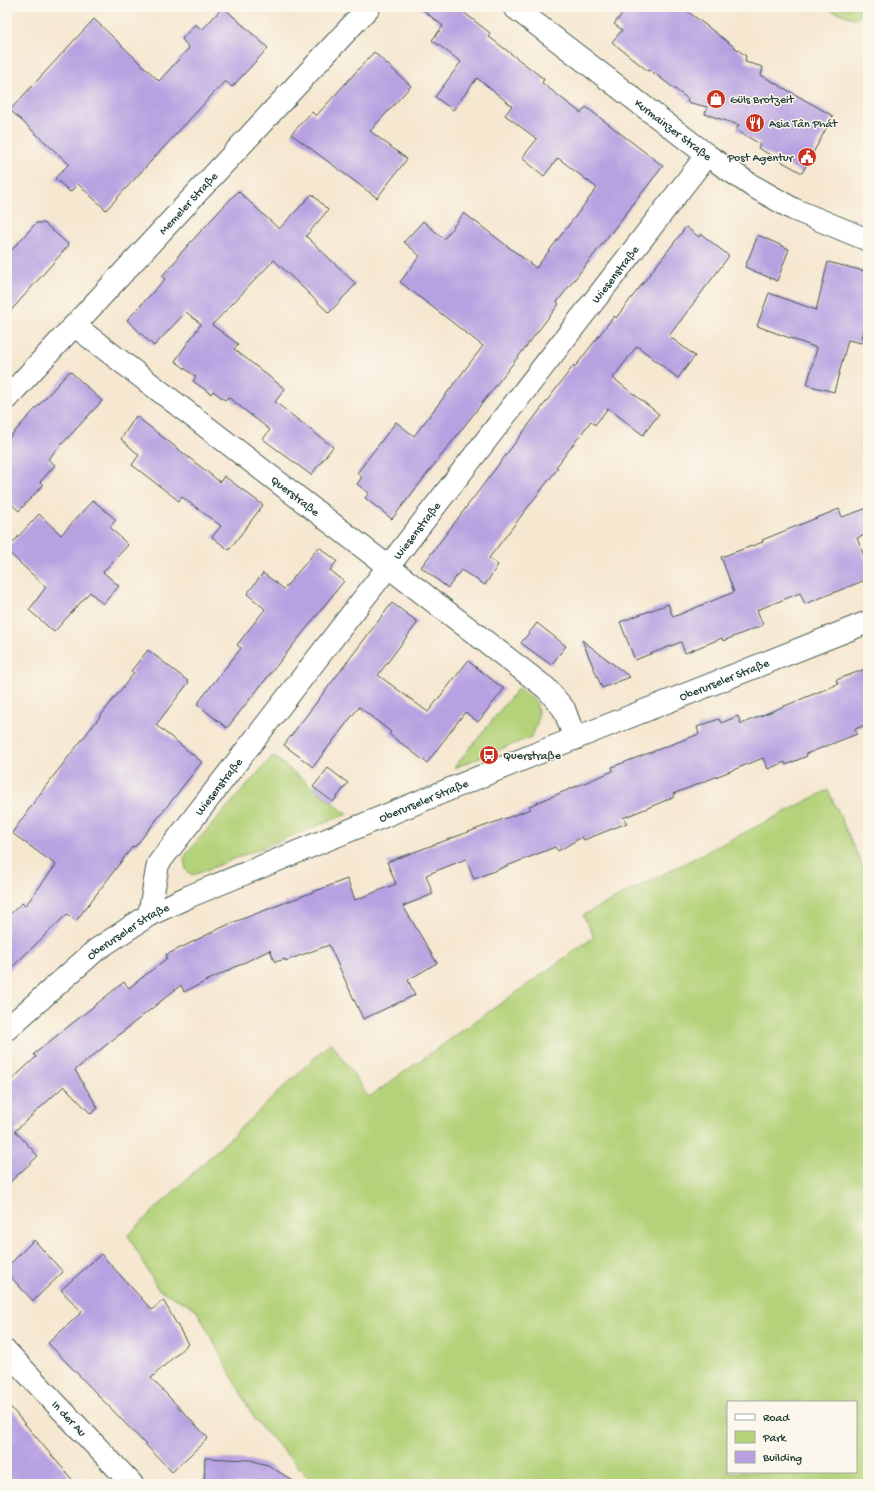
<svg xmlns="http://www.w3.org/2000/svg" width="875" height="1491" font-family="'Gochi Hand',sans-serif">
	<style>
		.green { fill: #b4d279; stroke: #6a8856; fill-rule: evenodd }
		.building { fill: #b7a1e1 }
		.lines { fill: none; stroke-linecap: round; stroke-linejoin: round }
		.minor-casing { stroke: #3f564b; stroke-width: 24 }
		.major-casing { stroke: #3f564b; stroke-width: 24 }
		.minor { stroke: #fff; stroke-width: 22 }
		.major { stroke: #fff; stroke-width: 22 }
		.labels { text-anchor: middle; stroke-width: 3; stroke-linejoin: round; paint-order: stroke }
		.poi-label { font-size: 12px; fill: #1f3d34; stroke: #fbf7ec; text-anchor: start }
		.street-label { font-size: 12px; fill: #1f3d34; stroke: #fbf7ec }
	</style>
	<rect width="100%" height="100%" fill="#fbf7ec"/>
	<filter id="ink" filterUnits="userSpaceOnUse"><feTurbulence type="fractalNoise" baseFrequency=".025" numOctaves="2"/><feDisplacementMap in="SourceGraphic" scale="8" xChannelSelector="R" yChannelSelector="G"/><feConvolveMatrix kernelMatrix="1 2 1 2 8 2 1 2 1" color-interpolation-filters="sRGB"/></filter>
	<filter id="wash" filterUnits="userSpaceOnUse"><feTurbulence type="fractalNoise" baseFrequency=".012" numOctaves="4" result="noise"/><feDisplacementMap in="SourceGraphic" scale="16" xChannelSelector="R" yChannelSelector="G"/><feGaussianBlur stdDeviation="0.9" result="paint"/><feColorMatrix in="noise" values="0 0 0 0 0 0 0 0 0 0 0 0 0 0 0 0 0 1.4 0 .05"/><feComposite in="paint" operator="in"/></filter>
	<g filter="url(#wash)">
		<rect width="100%" height="100%" fill="#f6e7d0"/>
		<g class="green">
			<path d="M820 7H861L857 19Z"/>
			<path d="M518 688C523 692 530 696 534 700 542 710 537 728 531 737L454 768Z"/>
			<path d="M273 756 347 814 199 873 192 875 186 870 184 859 188 851Z"/>
			<path d="M828 790 868 878V1484H314L255 1420 196 1309 158 1289 128 1235 331 1042 369 1097 594 937 583 915ZM728 1402H856V1472H728Z"/>
		</g>
		<g id="blocks">
			<g class="building">
				<path d="M223 7 268 48 232 87 225 81 106 210 78 184 70 192 55 178 69 164 10 110 94 19 159 81 189 48 182 39 195 24 202 30Z"/>
				<path d="M419 7H457L490 33 488 36 544 79 542 83 581 113 586 107 663 166 557 302 559 304 525 348 392 519 365 498 369 493 357 484 362 477 357 473 396 422 414 436 483 346 400 282 420 256 404 242 423 221 444 239 464 213 536 268 597 188 558 158 544 176 522 158 537 139 505 115 512 106 477 78 453 110 435 97 461 62 432 40 443 26Z"/>
				<path d="M628 7H682L746 56 745 62 763 67 761 75 833 116 802 173 758 148 760 144 736 130 739 125 705 114 707 107 687 102 688 99 650 70 648 71 612 42 622 30 614 24Z"/>
				<path d="M374 52 411 86 370 131 407 159 377 198 291 134 312 112 316 116Z"/>
				<path d="M238 191 279 229 312 194 328 210 306 236 356 284 329 313 274 260 212 325 238 344 234 349 285 389 275 402 333 447 311 475 263 439 270 430 228 397 225 400 213 391 211 394 193 381 196 377 175 361 201 324 186 312 154 346 127 320 165 279 162 276 178 258 177 257Z"/>
				<path d="M36 223H44L69 245 7 315V255Z"/>
				<path d="M686 227 699 237 701 234 729 256 669 336 695 356 678 378 637 346 613 378 659 414 643 435 608 408 595 425 591 421 556 467 558 468 489 558 498 565 485 585 461 570 448 588 421 567 574 365 575 367 614 316 616 318Z"/>
				<path d="M758 235 789 249 777 281 745 267Z"/>
				<path d="M828 262 868 272V313L861 343 848 340 834 392 807 385 817 348 757 326 769 293 816 310Z"/>
				<path d="M70 371 102 401 48 459 55 465 40 482 43 485 19 511 7 500V440Z"/>
				<path d="M136 416 220 482 224 476 263 505 229 550 212 537 221 526 182 497 179 501 132 465 139 455 121 439Z"/>
				<path d="M93 500 116 520 110 527 128 545 103 572 119 586 103 604 90 592 54 632 29 610 46 587 7 551V549L39 514 61 535Z"/>
				<path d="M868 508V534L857 538 868 566V579L805 604 800 593 757 610 763 625 723 641 722 638 685 653 681 642 635 660 620 622 668 604 673 617 734 592 721 557 763 542 762 540 839 509 842 517Z"/>
				<path d="M319 547 337 561 330 570 344 581 227 728 197 704 241 648 237 645 265 609 247 594 263 573 284 589Z"/>
				<path d="M392 603 418 622 378 675 428 712 468 661 504 689 478 722 465 712 427 763 389 734 391 732 359 707 313 767 284 745Z"/>
				<path d="M537 623 566 646 551 665 521 643Z"/>
				<path d="M582 640 630 677 602 688Z"/>
				<path d="M148 650 189 682 156 725 202 762 135 847 133 846 76 921 67 914 7 972V917L22 903 25 906 56 865 12 833 45 787 134 673 131 671Z"/>
				<path d="M868 668V724L855 729 857 734 806 754 807 756 786 765 785 762 768 769 763 758 673 794 674 797 623 818 627 823 584 840 582 837 558 851 555 847 474 879 466 859 426 875 433 894 403 906 437 963 408 980 415 995 363 1019 329 945 285 961V959L275 962 270 950 184 992 181 985 75 1070 98 1108 91 1114 64 1086 15 1131 38 1156 7 1185V1084L36 1057 34 1054 124 982 129 988 167 958 166 955 229 924 347 879 355 900 396 884 387 862 531 809 529 806 613 771 612 767 699 734 697 727 719 719 721 723 738 716 741 724 838 684 836 680Z"/>
				<path d="M328 768 348 783 333 802 313 787Z"/>
				<path d="M34 1240 63 1272 33 1301 7 1273V1267Z"/>
				<path d="M101 1254 152 1310 163 1300 188 1344 151 1378 208 1438 172 1472 48 1343 82 1312 61 1290Z"/>
				<path d="M7 1403 76 1484H7Z"/>
				<path d="M205 1458 251 1460 260 1463 268 1465 298 1484H204Z"/>
			</g>
		</g>
	</g>
	<g filter="url(#ink)">
		<use href="#blocks" fill-opacity="0" stroke="#3f564b" stroke-width="1"/>
		<g class="lines">
			<defs>
				<g id="minor">
					<path id="s1" d="M75 326 546 688 564 709 575 739"/>
					<path id="s2" d="M7 398 369 7"/>
					<path id="s3" d="M149 915 158 864 707 155"/>
					<path id="s4" d="M7 1029 96 950 149 915 190 896 533 755 868 622"/>
					<path id="s5" d="M7 1352 132 1484"/>
				</g>
				<g id="major">
					<path id="s6" d="M514 7 707 155 751 185 793 209 868 240"/>
				</g>
			</defs>
			<use href="#minor" class="minor-casing"/>
			<use href="#major" class="major-casing"/>
			<use href="#minor" class="minor"/>
			<use href="#major" class="major"/>
		</g>
	</g>
	<defs>
		<symbol id="shop-disc" viewBox="-11 -11 22 22"><circle r="9.5" fill="#c8321e" stroke="#fbf7ec"/><path d="M-5-2.5h2.3a2.7 3.5 0 0 1 5.4 0H5L5.5 6h-11ZM-1.5-2.5h3a1.5 2.3 0 0 0-3 0Z" fill="#fff"/></symbol>
		<symbol id="restaurant-disc" viewBox="-11 -11 22 22"><circle r="9.5" fill="#c8321e" stroke="#fbf7ec"/><path d="M-5-6h1v4h1v-4h1v4h1v-4h1v5L-1.5 .5V6h-2V.5L-5-1ZM5-6V6H3V1.5H1.5Q1.5-4 5-6Z" fill="#fff"/></symbol>
		<symbol id="civic-disc" viewBox="-11 -11 22 22"><circle r="9.5" fill="#c8321e" stroke="#fbf7ec"/><path d="M-.6-6.5H3V-4.5H.6V-3L4-1V1h2V6H-6V1h2V-1L-.6-3ZM-1.2 2.5V6h2.4V2.5Z" fill="#fff"/></symbol>
		<symbol id="bus-disc" viewBox="-11 -11 22 22"><circle r="9.5" fill="#c8321e" stroke="#fbf7ec"/><path d="M-5-6H5V4H4V6H2V4H-2V6H-4V4H-5ZM-3.5-4V0h7V-4ZM-3.5 1.2v1.5H-2V1.2ZM2 1.2v1.5H3.5V1.2Z" fill="#fff"/></symbol>
	</defs>
	<g fill-rule="evenodd">
		<use href="#shop-disc" x="705" y="88" width="22" height="22"/>
		<use href="#restaurant-disc" x="744" y="112" width="22" height="22"/>
		<use href="#civic-disc" x="796" y="146" width="22" height="22"/>
		<use href="#bus-disc" x="478" y="744" width="22" height="22"/>
	</g>
	<g class="labels">
		<g class="poi-label">
			<text x="730" y="103">Güls Brotzeit</text>
			<text x="769" y="127">Asia Tân Phát</text>
			<text x="793" y="161" text-anchor="end">Post Agentur</text>
			<text x="503" y="759">Querstraße</text>
		</g>
		<g class="street-label">
			<text dy="4" stroke="none"><textPath href="#s6" startOffset="201">Kurmainzer Straße</textPath></text>
			<text dy="4" stroke="none"><textPath href="#s2" startOffset="266">Memeler Straße</textPath></text>
			<text dy="4" stroke="none"><textPath href="#s3" startOffset="798">Wiesenstraße</textPath></text>
			<text dy="4" stroke="none"><textPath href="#s1" startOffset="278">Querstraße</textPath></text>
			<text dy="4" stroke="none"><textPath href="#s3" startOffset="474">Wiesenstraße</textPath></text>
			<text dy="4" stroke="none"><textPath href="#s4" startOffset="804">Oberurseler Straße</textPath></text>
			<text dy="4" stroke="none"><textPath href="#s3" startOffset="150">Wiesenstraße</textPath></text>
			<text dy="4" stroke="none"><textPath href="#s4" startOffset="480">Oberurseler Straße</textPath></text>
			<text dy="4" stroke="none"><textPath href="#s4" startOffset="156">Oberurseler Straße</textPath></text>
			<text dy="4" stroke="none"><textPath href="#s5" startOffset="91">In der Au</textPath></text>
		</g>
	</g>
	<rect width="875" height="1491" fill="none" stroke="#fbf7ec" stroke-width="24"/>
	<rect x="727" y="1401" width="130" height="72" fill="#fbf7ec" stroke="#a3ada2"/>
	<rect x="735" y="1414" width="20" height="6" fill="#ffffff" stroke="#a3ada2"/>
	<text x="763" y="1421" font-size="12" fill="#1f3d34">Road</text>
	<rect x="735" y="1431" width="20" height="12" fill="#b4d279" stroke="#a3ada2"/>
	<text x="763" y="1441" font-size="12" fill="#1f3d34">Park</text>
	<rect x="735" y="1451" width="20" height="12" fill="#b7a1e1" stroke="#a3ada2"/>
	<text x="763" y="1461" font-size="12" fill="#1f3d34">Building</text>
</svg>
